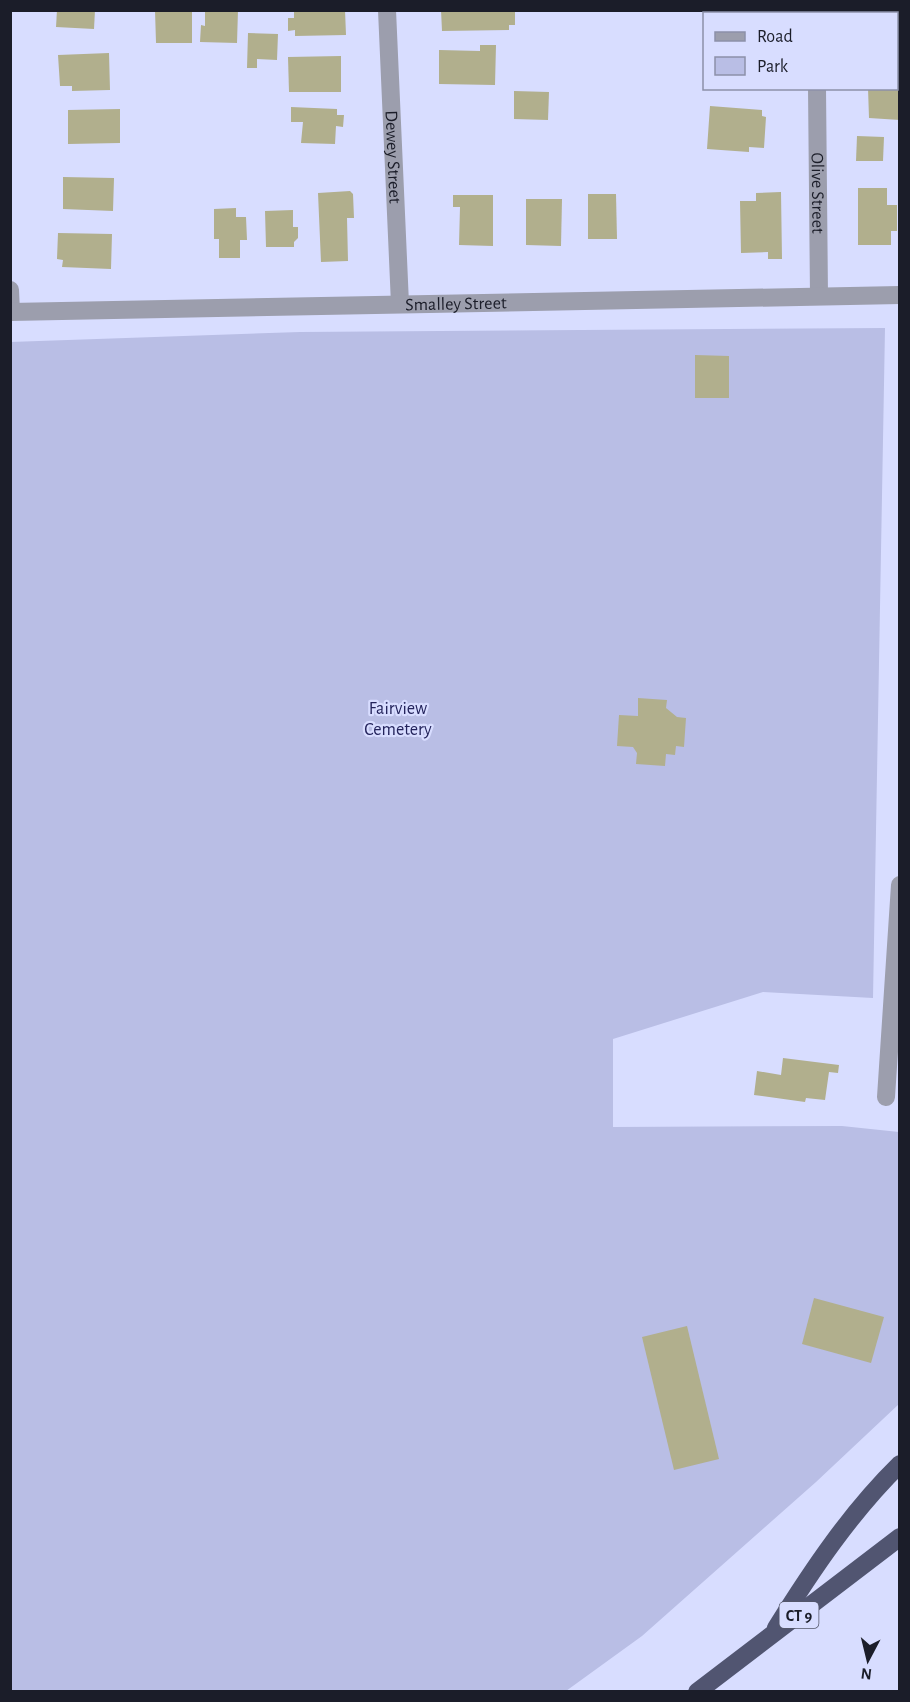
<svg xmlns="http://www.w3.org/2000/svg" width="910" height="1702" font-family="'Alegreya Sans',sans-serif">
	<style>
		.green { fill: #b9bee5 }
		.building { fill: #b1af8d }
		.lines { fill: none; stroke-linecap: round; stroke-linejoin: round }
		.minor { stroke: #9c9ead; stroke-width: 18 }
		.motorway { stroke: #515571; stroke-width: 18 }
		.labels { text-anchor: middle; stroke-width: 4.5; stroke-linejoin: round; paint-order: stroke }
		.shield { fill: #d8ddff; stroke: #545769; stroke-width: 1.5 }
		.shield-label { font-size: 16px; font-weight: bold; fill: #1b1d29 }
		.street-label { font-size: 18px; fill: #1b1d29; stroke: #d8ddff }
		.park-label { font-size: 18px; fill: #23235b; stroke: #d8ddff }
	</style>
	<rect width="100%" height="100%" fill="#d8ddff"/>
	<path class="green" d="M885 328 873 998 763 992 613 1039V1127L842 1126 899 1132V1404L816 1482 642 1636 566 1691H11L10 342 300 332Z"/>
	<g class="building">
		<path d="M57 10H95L94 29 56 27Z"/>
		<path d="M155 10H192V43H156Z"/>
		<path d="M205 10H238L237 43 200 42 201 25 205 26Z"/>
		<path d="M294 10H345L346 35 295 36V30L288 31V18H294Z"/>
		<path d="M441 10H515V25H509V30L442 31Z"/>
		<rect x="896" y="19" width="4" height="45"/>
		<path d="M248 33 278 34 277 60 257 59V68H247Z"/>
		<path d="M480 45H496L495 85 439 84V50L480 51Z"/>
		<path d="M109 53 110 90 72 91V86H60L58 55Z"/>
		<path d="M341 56V92H289L288 57Z"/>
		<path d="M896 85H900V120L869 118 868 88H896Z"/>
		<path d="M514 91 549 92 548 120 514 119Z"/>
		<path d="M710 106 762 110V116L766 117 764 148 749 147V152L707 149Z"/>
		<path d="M291 107 337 109V115H344L343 127 336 126 335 144 301 143 303 122H291Z"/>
		<path d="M120 109V143L68 144V110Z"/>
		<path d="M857 136 884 137 883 161H856Z"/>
		<path d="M63 177 114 178 113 211 63 209Z"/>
		<path d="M858 188H887V205H897V231H891V245H858Z"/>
		<path d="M350 191 353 194 354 218H347L348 261 321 262 318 193Z"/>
		<path d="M781 192 782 259H768V252L741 253 740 201H756V193Z"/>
		<path d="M588 194H616L617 239H588Z"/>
		<path d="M453 195H493V246L459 245 460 207H453Z"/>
		<path d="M526 199H562L561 246 526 245Z"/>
		<path d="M236 208V217H246L247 240H240V258H219V239H214V209Z"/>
		<path d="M293 210V227H298V238L294 242V247H266L265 211Z"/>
		<path d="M58 233 112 234 111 269 62 267 63 260 57 259Z"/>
		<path d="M695 355 729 356V398H695Z"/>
		<path d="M638 698 667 700 666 708 677 717 686 718 684 747 676 746 675 755 666 754 665 766 636 764 637 753 633 747 617 746 619 715 638 716Z"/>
		<path d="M783 1058 839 1065 838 1073 829 1072 825 1100 806 1098 805 1102 754 1095 757 1071 781 1075Z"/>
		<path d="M814 1298 884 1317 871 1363 802 1344Z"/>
		<path d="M687 1326 719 1459 674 1470 642 1337Z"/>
	</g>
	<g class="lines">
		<g class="minor">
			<path id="s1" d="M387 10 400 304"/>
			<path d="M817 10V14"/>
			<path id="s2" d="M817 88 819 296"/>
			<path d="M10 290 11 312"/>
			<path id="s3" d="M10 312 900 295"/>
			<path d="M886 1097 900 885"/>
		</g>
		<g class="motorway">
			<path d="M776 1628C812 1570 851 1512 900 1464"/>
			<path d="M697 1692 900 1537"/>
		</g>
	</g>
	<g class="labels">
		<rect class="shield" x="779.5" y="1602" width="39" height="26" rx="4.5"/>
		<g class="shield-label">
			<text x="799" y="1621">CT 9</text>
		</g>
		<g class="street-label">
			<text dy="6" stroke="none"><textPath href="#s1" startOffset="147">Dewey Street</textPath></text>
			<text dy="6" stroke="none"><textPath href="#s2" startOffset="105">Olive Street</textPath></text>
			<text dy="6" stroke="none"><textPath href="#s3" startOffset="446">Smalley Street</textPath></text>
		</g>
		<g class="park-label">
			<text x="398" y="714">Fairview<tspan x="398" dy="21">Cemetery</tspan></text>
		</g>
	</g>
	<rect width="910" height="1702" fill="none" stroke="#1b1d29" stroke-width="24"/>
	<rect x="703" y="12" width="195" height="78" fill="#d8ddff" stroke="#8c90a9" stroke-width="1.5"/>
	<rect x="715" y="32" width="30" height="9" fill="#9c9ead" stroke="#8c90a9" stroke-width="1.5"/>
	<text x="757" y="42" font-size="18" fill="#1b1d29">Road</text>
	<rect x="715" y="57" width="30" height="18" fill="#b9bee5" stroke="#8c90a9" stroke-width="1.5"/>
	<text x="757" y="72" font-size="18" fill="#1b1d29">Park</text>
	<g transform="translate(868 1660) rotate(187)" stroke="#d8ddff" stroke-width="4.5" paint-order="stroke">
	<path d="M0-4.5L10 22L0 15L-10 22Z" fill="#1b1d29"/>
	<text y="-9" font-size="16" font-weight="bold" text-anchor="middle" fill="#1b1d29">N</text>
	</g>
</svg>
